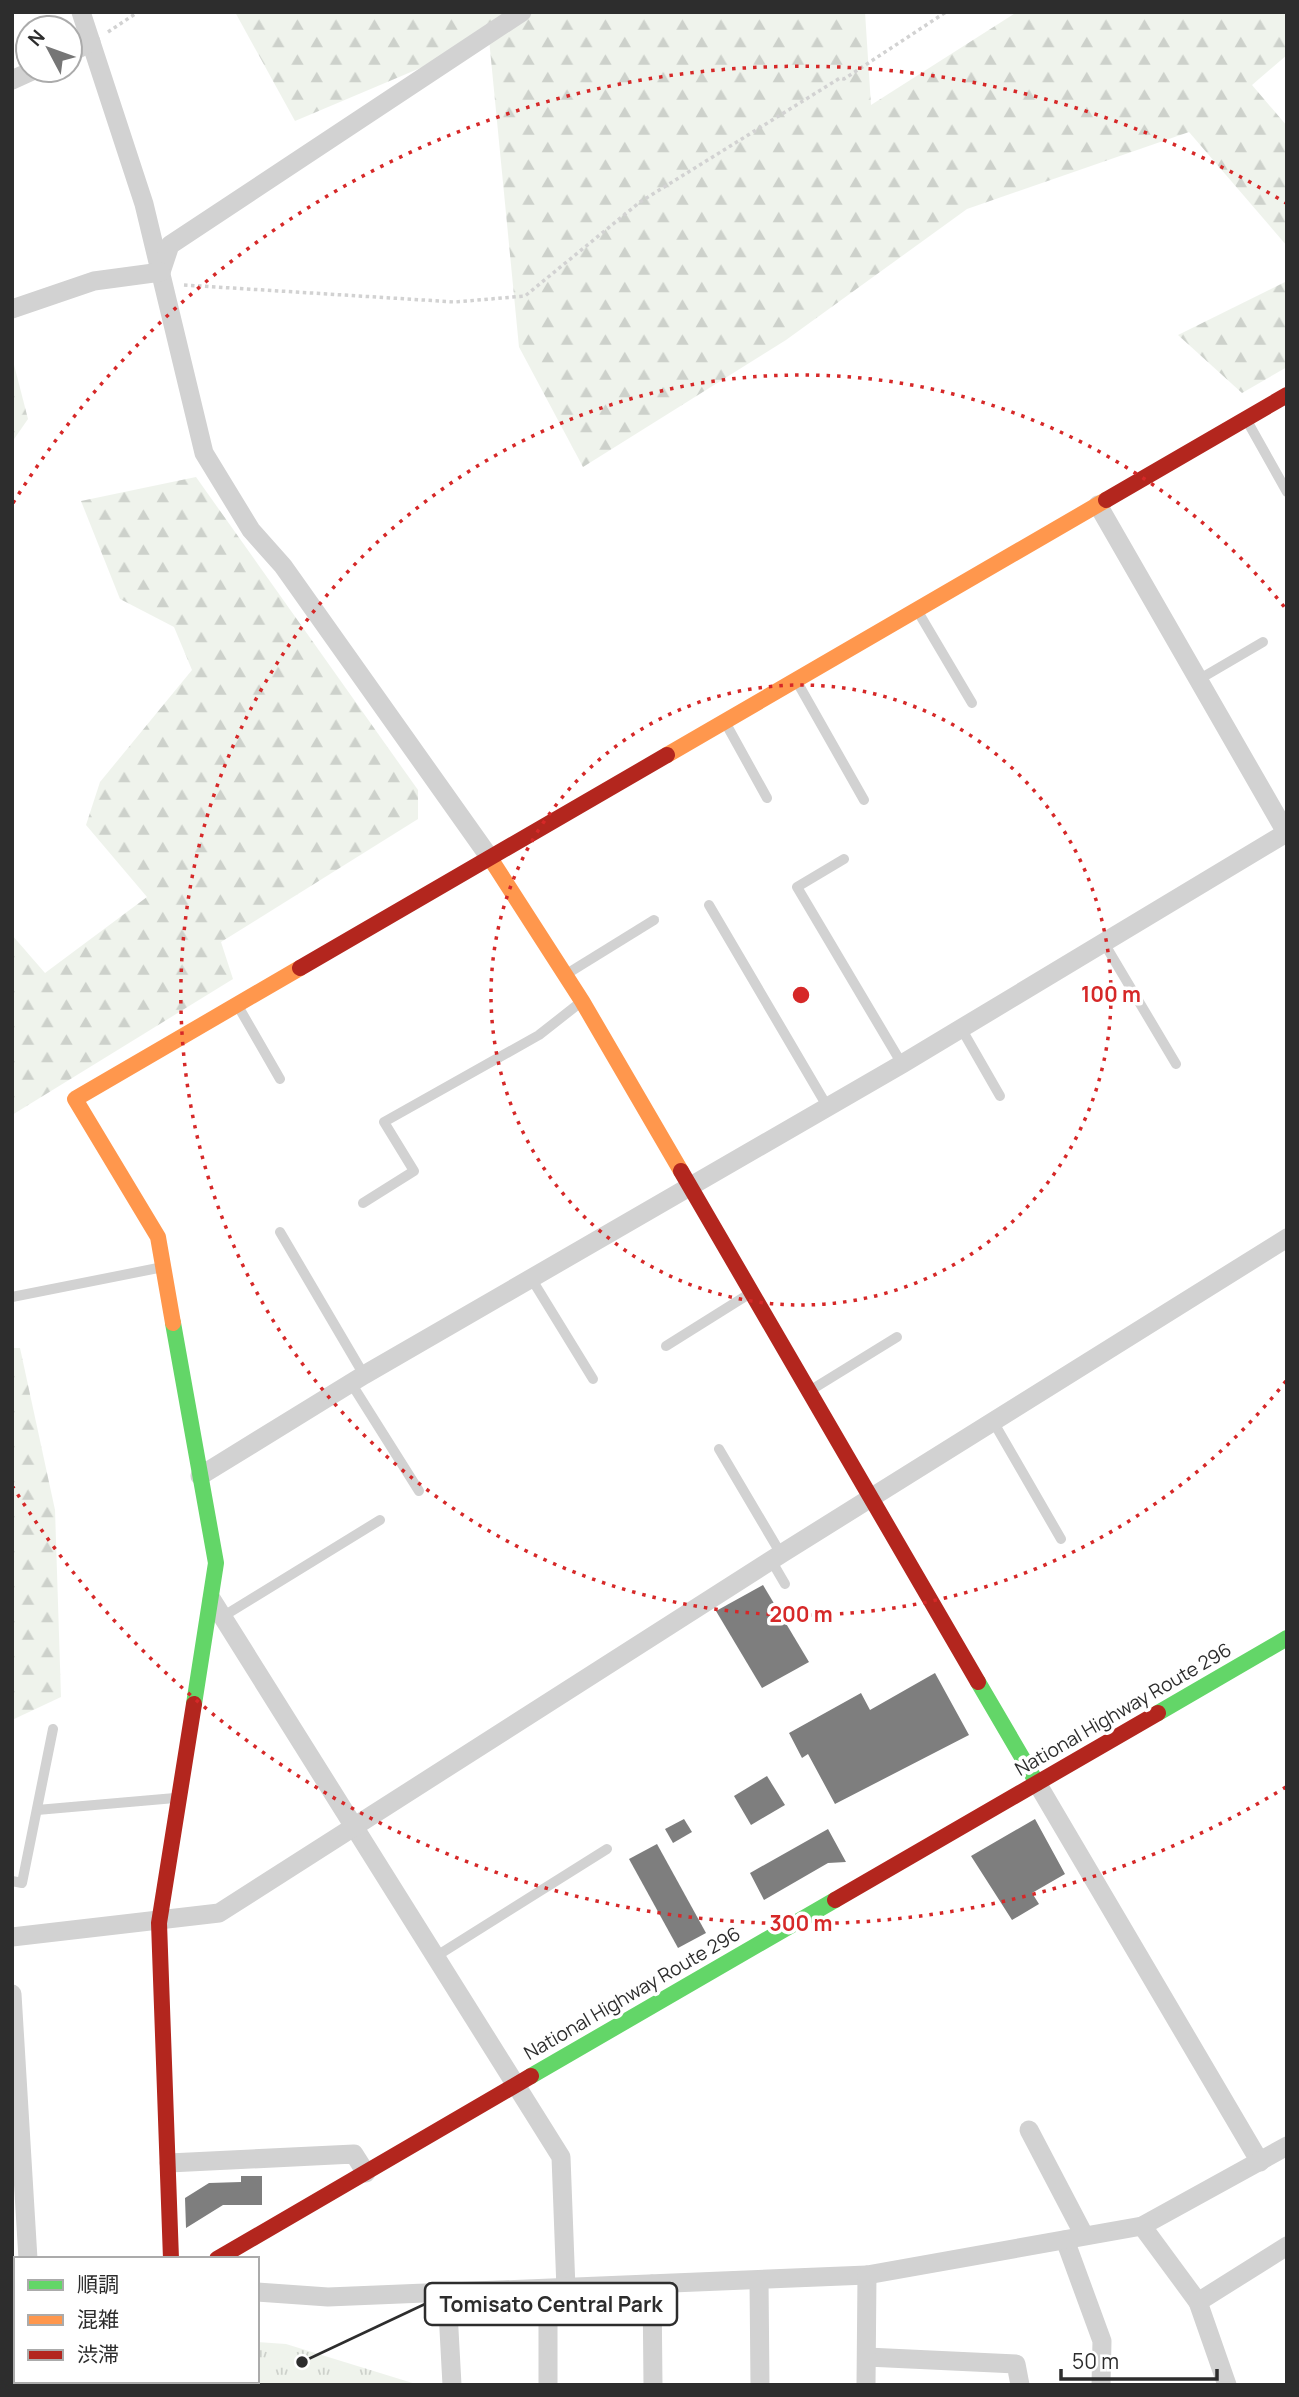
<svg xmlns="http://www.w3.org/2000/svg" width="1299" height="2397" font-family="Manrope,'Noto Sans JP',sans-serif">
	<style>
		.forest { fill: url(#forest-firs) }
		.park { fill: url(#park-tufts) }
		.building { fill: #7e7e7e }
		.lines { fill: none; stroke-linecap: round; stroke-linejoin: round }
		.path { stroke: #d2d2d2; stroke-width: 3.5; stroke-dasharray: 3.5 3.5; stroke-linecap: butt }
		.lane { stroke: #d2d2d2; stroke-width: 10 }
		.street { stroke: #d2d2d2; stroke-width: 19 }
		.fast { stroke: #63d668; stroke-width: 16 }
		.slow { stroke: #ff974d; stroke-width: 16 }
		.jam { stroke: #b3261e; stroke-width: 16 }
		.ring { fill: none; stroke: #d62828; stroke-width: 3.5; stroke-dasharray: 3.5 7 }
		.labels { text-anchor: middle; stroke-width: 7; stroke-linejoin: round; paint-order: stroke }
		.street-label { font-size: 19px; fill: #2d2d2d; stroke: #fff }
		.centre { fill: #d62828; stroke: #fff; stroke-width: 3.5 }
		.ring-label { font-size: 21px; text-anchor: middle; font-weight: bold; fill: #d62828; stroke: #fff; stroke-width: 7; stroke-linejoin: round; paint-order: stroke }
		.leader { fill: none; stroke: #2d2d2d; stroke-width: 2.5 }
		.callout-dot { fill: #2d2d2d; stroke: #fff; stroke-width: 2.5 }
		.callout { fill: #fff; stroke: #2d2d2d; stroke-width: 2.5 }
		.callout-label { font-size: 21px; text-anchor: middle; font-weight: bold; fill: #2d2d2d }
	</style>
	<defs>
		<pattern id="forest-firs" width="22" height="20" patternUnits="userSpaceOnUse" patternTransform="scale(1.75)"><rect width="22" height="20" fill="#eff3ec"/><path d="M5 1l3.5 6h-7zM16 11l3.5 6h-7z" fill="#cdd1cb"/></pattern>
		<pattern id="park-tufts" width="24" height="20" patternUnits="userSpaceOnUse" patternTransform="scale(1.75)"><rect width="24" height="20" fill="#eff3ec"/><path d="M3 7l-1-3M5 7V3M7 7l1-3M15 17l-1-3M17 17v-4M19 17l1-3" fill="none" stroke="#cdd1cb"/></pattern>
	</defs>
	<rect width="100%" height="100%" fill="#fff"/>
	<g class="forest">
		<path d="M235 12H865L871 105 1017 12H1287V55L1252 85 1287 126V246L1189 132 967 209 786 340 583 467 519 347 489 39 295 121Z"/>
		<path d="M1287 281V367L1242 393 1178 335Z"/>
		<path d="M12 357 28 419 12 442Z"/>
		<path d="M196 477 418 790V819L221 942 233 979 12 1115V935L45 973 147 897 86 825 100 782 192 670 174 627 120 599 81 501Z"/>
		<path d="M12 1348H20L55 1510 61 1697 12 1720Z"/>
	</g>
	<path class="park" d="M257 2342 286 2344 419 2385H167L172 2381H257Z"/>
	<g class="building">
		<path d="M763 1585 809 1662 762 1688 716 1611Z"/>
		<path d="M935 1673 969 1735 835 1804 808 1754 802 1758 789 1733 861 1693 870 1710Z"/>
		<path d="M767 1776 785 1805 751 1825 734 1796Z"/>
		<path d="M684 1819 692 1832 673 1843 665 1829Z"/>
		<path d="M1035 1819 1065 1874 1032 1893 1039 1904 1012 1920 971 1856Z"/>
		<path d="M828 1829 846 1862 828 1863 764 1900 750 1873Z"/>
		<path d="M657 1844 706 1933 678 1948 629 1859Z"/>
		<path d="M241 2176H262V2205H223L186 2228 185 2198 209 2183 241 2182Z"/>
	</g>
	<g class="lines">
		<g class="path">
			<path d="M108 32 138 12"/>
			<path d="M184 285 455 302 525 296 640 202 840 78 844 79 946 12"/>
		</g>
		<g class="lane">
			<path d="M1246 419 1287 492"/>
			<path d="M917 610 972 703"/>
			<path d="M796 680 864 800"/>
			<path d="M1198 680 1263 642"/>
			<path d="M725 722 767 798"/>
			<path d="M844 859 797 887 902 1064"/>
			<path d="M709 905 827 1106"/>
			<path d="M1104 943 1176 1064"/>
			<path d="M565 975 654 920"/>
			<path d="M238 1006 280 1079"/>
			<path d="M961 1028 1000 1096"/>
			<path d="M363 1203 414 1171 384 1122 539 1035 581 1002"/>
			<path d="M280 1232 364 1375"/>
			<path d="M531 1278 593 1379"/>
			<path d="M12 1297 163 1267"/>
			<path d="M666 1346 749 1294"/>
			<path d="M351 1383 419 1491"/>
			<path d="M811 1390 897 1337"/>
			<path d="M994 1423 1061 1539"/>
			<path d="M719 1449 781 1554"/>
			<path d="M771 1560 785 1584"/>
			<path d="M222 1617 380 1520"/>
			<path d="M37 1810 175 1798"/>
			<path d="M12 1881 22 1883 53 1729"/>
			<path d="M435 1957 607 1849"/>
		</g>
		<g class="street">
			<path d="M81 12 144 204 204 453 251 530 283 566 490 858"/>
			<path d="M70 53 91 42"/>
			<path d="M12 80 34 70"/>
			<path d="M161 272 170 245 522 12"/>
			<path d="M12 309 94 281 161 272"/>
			<path d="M1098 505 1287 834"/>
			<path d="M200 1476 364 1375 902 1064 1286 833"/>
			<path d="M212 1600 561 2157 566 2289"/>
			<path d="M1037 1783 1260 2162"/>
			<path d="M12 1937 219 1913 781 1554 1287 1238"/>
			<path d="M12 1994 28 2259"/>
			<path d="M1029 2130 1084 2235"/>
			<path d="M169 2163 354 2154 366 2173"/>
			<path d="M1142 2226 1198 2302"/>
			<path d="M1065 2240 1102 2341 1101 2385"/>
			<path d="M759 2280 760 2385"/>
			<path d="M652 2284 653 2385"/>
			<path d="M257 2292 328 2297 867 2275 1142 2226 1287 2146"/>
			<path d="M447 2293 452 2385"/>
			<path d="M867 2357 1016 2364 1020 2385"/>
			<path d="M548 2385V2289"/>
			<path d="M866 2385 867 2275"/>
			<path d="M1227 2385 1198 2302 1287 2246"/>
		</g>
		<g class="fast">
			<path d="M173 1323 216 1563 194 1704"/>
			<path d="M978 1682 1037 1783"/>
			<path d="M1158 1713 1287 1638"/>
			<path d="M531 2076 835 1900"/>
			<path d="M12 2379 16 2376"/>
		</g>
		<g class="slow">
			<path d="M667 755 1106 500"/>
			<path d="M490 858 582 1001 681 1171"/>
			<path d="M173 1323 158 1237 75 1099 300 968"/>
		</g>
		<g class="jam">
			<path d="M1106 500 1287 395"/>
			<path d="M300 968 667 755"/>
			<path d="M681 1171 978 1682"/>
			<path d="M835 1900 1158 1713"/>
			<path d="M171 2259 159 1923 194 1704"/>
			<path d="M217 2259 531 2076"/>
		</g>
	</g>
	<g class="ring">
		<circle cx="801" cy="995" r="310"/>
		<path d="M1286 1381A620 620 0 1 1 1286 609"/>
		<path d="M1286 1787A929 929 0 0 1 13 1487M13 503A929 929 0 0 1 1286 203"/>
	</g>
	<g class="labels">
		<g class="street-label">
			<text transform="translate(1123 1709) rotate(-30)" y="7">National Highway Route 296</text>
			<text transform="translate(632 1993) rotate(-30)" y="7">National Highway Route 296</text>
		</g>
	</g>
	<circle cx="801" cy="995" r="10" class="centre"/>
	<g class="ring-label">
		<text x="1111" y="1002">100 m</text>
		<text x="801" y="1622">200 m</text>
		<text x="801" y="1931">300 m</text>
	</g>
	<path class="leader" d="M302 2362L425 2304"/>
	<circle class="callout-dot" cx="302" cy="2362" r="7"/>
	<rect class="callout" x="425" y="2283" width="252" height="42" rx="7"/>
	<g class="callout-label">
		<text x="551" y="2312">Tomisato Central Park</text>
	</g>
	<rect width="1299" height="2397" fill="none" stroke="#2d2d2d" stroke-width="28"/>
	<rect x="14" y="2257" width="245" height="126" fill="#ffffff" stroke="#ababab" stroke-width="2"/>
	<rect x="28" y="2280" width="35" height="10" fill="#63d668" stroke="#ababab" stroke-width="2"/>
	<text x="77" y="2292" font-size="21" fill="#2d2d2d">順調</text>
	<rect x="28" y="2315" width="35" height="10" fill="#ff974d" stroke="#ababab" stroke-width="2"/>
	<text x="77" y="2327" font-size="21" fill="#2d2d2d">混雑</text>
	<rect x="28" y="2350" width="35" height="10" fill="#b3261e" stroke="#ababab" stroke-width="2"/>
	<text x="77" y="2362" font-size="21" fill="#2d2d2d">渋滞</text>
	<g transform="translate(49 49) rotate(311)"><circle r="33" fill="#ffffff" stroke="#ababab" stroke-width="2"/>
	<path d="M0-5L12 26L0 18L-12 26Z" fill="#767676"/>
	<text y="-10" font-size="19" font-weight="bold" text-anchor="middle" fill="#2d2d2d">N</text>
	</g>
	<path d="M1061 2369v10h156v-10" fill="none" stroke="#2d2d2d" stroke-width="3.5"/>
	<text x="1072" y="2369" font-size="21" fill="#2d2d2d" stroke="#ffffff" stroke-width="5" paint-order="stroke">50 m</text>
</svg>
